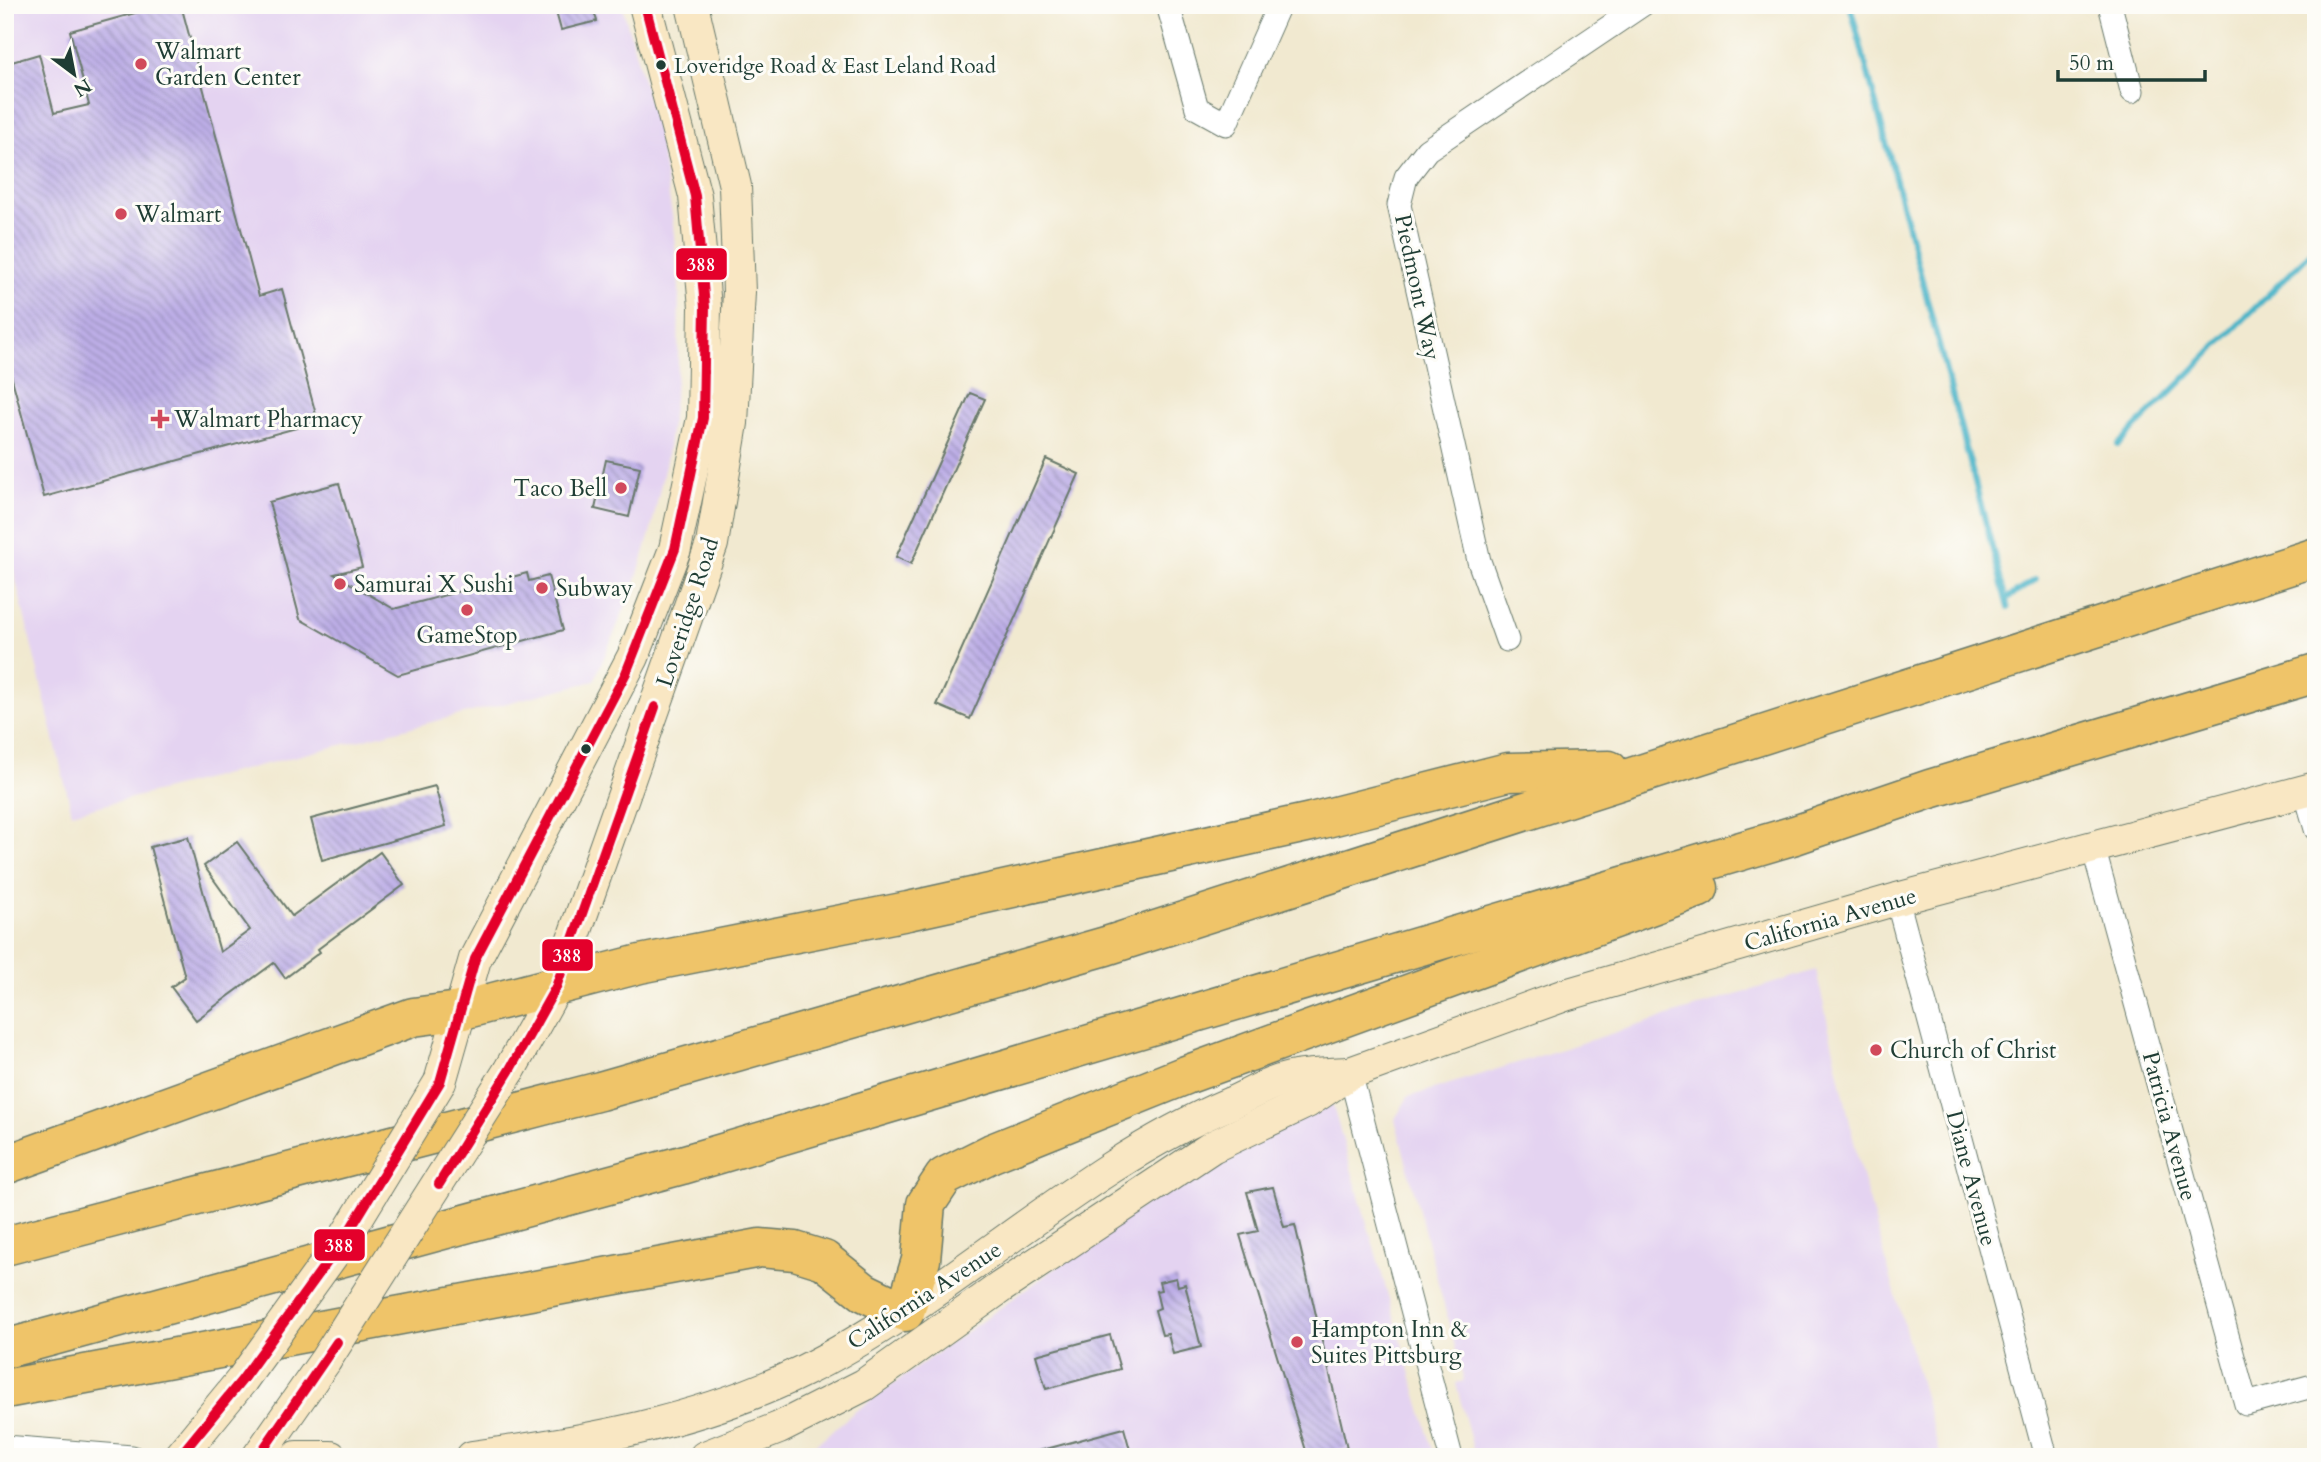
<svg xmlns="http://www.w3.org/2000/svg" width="2321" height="1462" font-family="Cardo,serif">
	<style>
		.built { fill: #e4d3f1 }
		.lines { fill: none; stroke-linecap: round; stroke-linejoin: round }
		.stream { stroke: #4ab4c8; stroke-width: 6 }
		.building { fill: url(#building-back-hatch) }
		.street-casing { stroke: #68796b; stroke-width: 25 }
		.secondary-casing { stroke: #68796b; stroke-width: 34 }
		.highway-casing { stroke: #68796b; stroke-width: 41 }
		.street { stroke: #fff; stroke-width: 23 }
		.secondary { stroke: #f9e7c3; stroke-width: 32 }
		.highway { stroke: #efc469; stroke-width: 38 }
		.secondary-bridge-casing { stroke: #68796b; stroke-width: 34; stroke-linecap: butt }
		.secondary-bridge { stroke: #f9e7c3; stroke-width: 32 }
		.bus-1-casing { stroke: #fdfcf7; stroke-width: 16 }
		.bus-1 { stroke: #e4002b; stroke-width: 10 }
		.poi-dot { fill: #d1495b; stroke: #fdfcf7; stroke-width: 2.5 }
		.bus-dot { fill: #1f3d34; stroke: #fdfcf7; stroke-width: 2.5 }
		.labels { text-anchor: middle; stroke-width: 6; stroke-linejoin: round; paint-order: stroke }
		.bus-label { font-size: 21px; fill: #1f3d34; stroke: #fdfcf7; text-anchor: start }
		.poi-label { font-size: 23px; fill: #1f3d34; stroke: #fdfcf7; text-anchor: start }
		.street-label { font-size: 23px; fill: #1f3d34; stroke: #fdfcf7 }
		.line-badge { stroke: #fdfcf7; stroke-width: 2.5 }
		.badge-label { font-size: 19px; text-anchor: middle; font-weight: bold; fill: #fff }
	</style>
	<defs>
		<pattern id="building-back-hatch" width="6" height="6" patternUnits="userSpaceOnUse" patternTransform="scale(1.75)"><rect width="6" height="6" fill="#bdaee7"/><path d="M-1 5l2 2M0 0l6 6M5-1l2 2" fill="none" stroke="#998fbc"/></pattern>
	</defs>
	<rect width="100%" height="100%" fill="#fdfcf7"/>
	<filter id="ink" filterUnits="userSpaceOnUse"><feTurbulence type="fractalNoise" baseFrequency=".0143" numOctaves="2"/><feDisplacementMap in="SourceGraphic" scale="14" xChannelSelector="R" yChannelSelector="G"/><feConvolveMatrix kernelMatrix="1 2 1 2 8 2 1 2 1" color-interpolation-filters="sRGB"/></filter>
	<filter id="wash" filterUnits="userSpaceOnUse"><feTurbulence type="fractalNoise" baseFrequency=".00686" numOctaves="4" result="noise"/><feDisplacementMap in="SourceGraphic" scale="28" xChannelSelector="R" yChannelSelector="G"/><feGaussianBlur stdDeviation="1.57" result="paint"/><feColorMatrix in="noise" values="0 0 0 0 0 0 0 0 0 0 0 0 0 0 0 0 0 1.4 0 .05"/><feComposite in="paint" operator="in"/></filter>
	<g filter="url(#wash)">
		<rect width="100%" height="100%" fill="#f1e9d0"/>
		<g class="built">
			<path d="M5 5H622L658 133 672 215 679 288 678 365 667 456 651 530 635 584 594 681 72 813 5 535Z"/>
			<path d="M1816 970 1860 1168 1941 1457H1475L1456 1383 1464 1381 1395 1119 1408 1097Z"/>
			<path d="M1332 1103 1435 1457H801L853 1413 1217 1153Z"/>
		</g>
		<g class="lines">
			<g class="stream">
				<path d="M1850 5 2008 608"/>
				<path d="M2118 445 2316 247"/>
				<path d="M2006 599 2035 580"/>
			</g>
		</g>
		<g id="blocks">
			<g class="building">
				<path d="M164 5H181L259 296 282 289 318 422 44 497 5 353V64L39 54 54 113 89 105 70 31Z"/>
				<path d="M554 5H592L597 21 561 30Z"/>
				<path d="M970 393 985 399 911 564 896 557Z"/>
				<path d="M1046 459 1079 474 970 719 937 705Z"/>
				<path d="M606 460 640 467 629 517 595 509Z"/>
				<path d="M339 483 362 567 334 574 394 609 527 573 529 581 548 576 563 630 398 675 300 619 269 502Z"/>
				<path d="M435 786 446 826 322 860 311 819Z"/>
				<path d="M188 837 220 952 250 930 204 866 237 842 292 916 380 852 404 885 318 949 320 952 285 978 274 963 196 1020 171 987 185 977 150 847Z"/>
				<path d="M1273 1187 1284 1227 1295 1225 1347 1448 1308 1457 1240 1235 1258 1231 1247 1192Z"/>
				<path d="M1176 1278 1178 1286 1185 1284 1201 1347 1173 1354 1168 1334 1162 1335 1155 1310 1160 1308 1156 1291 1161 1290 1159 1282Z"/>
				<path d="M1110 1335 1120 1369 1046 1389 1036 1355Z"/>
				<path d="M1124 1428 1132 1457H1036L1035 1452Z"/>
			</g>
		</g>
	</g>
	<g filter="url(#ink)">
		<use href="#blocks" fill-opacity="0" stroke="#68796b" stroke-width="2"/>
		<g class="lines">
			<defs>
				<g id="street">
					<path d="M1168 5 1197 108 1226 124 1279 5"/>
					<path d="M2110 5 2132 91"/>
					<path d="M1507 640 1479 561 1399 205 1406 177 1427 150 1642 5"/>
					<path d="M2305 791 2316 829"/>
					<path d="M2093 847 2246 1404 2316 1385"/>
					<path d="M1897 899 2046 1457"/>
					<path d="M1350 1073 1451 1457"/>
					<path d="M5 1447 132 1457"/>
				</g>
				<g id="secondary">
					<path d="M509 1071 556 987 712 544 732 423 739 292 735 186 692 5"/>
					<path d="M440 1082 475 959 633 657 675 549 703 418 705 307 695 196 645 5"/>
					<path d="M179 1457 242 1380"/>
					<path d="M258 1457 325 1361"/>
					<path d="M297 1457H331"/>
					<path d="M472 1457C584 1442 700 1422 803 1371 954 1296 1075 1169 1231 1103 1251 1094 1274 1080 1295 1077 1312 1074 1330 1074 1347 1073"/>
					<path d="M705 1457 779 1428 864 1385 1001 1287 1212 1147 1307 1102 1350 1073 1565 995 1897 899 2316 788"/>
				</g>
				<g id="highway">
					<path d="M5 1165 413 1017 459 1011 640 964 908 911 1311 822 1508 772 1609 770"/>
					<path d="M5 1246 600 1091 1106 946 2316 557"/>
					<path d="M5 1349 682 1165 1795 835 1930 789 2316 673"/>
					<path d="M5 1389 760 1248 795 1251 824 1260 864 1292 905 1312 921 1260 926 1204 944 1177 992 1153 1186 1075 1699 888"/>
				</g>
			</defs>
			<use href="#street" class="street-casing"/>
			<use href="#secondary" class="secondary-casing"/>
			<use href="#highway" class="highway-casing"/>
			<use href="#street" class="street"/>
			<use href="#secondary" class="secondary"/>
			<use href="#highway" class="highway"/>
			<defs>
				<g id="secondary-bridge">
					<path d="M325 1361 509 1071"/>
					<path d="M242 1380 346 1236 440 1082"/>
				</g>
			</defs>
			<use href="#secondary-bridge" class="secondary-bridge-casing"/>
			<use href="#secondary-bridge" class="secondary-bridge"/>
			<defs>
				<g id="bus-1">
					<path d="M439 1184 509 1071 556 987 655 707"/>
					<path d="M179 1457 242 1380 346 1236 440 1082 475 959 626 673 675 549 703 418 705 307 695 196 645 5"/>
					<path d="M258 1457 337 1342"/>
				</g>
			</defs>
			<use href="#bus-1" class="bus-1-casing"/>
			<use href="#bus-1" class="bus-1"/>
		</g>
	</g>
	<g class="poi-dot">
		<circle cx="141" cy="64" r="7"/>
		<circle cx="121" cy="214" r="7"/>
		<path d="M156.5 408.5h7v7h7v7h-7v7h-7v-7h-7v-7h7z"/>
		<circle cx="621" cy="488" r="7"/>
		<circle cx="340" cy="584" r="7"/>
		<circle cx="542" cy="588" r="7"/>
		<circle cx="467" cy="610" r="7"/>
		<circle cx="1876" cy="1050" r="7"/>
		<circle cx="1297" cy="1342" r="7"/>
	</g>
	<g class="bus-dot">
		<circle cx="661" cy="65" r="6"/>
		<circle cx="586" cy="749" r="6"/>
	</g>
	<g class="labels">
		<g class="bus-label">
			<text x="674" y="73">Loveridge Road &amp; East Leland Road</text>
		</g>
		<g class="poi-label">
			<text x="155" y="59">Walmart<tspan x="155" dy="26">Garden Center</tspan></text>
			<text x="135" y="222">Walmart</text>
			<text x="174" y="427">Walmart Pharmacy</text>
			<text x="607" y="496" text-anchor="end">Taco Bell</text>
			<text x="354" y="592">Samurai X Sushi</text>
			<text x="556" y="596">Subway</text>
			<text x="467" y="643" text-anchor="middle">GameStop</text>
			<text x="1890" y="1058">Church of Christ</text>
			<text x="1311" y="1337">Hampton Inn &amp;<tspan x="1311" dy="26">Suites Pittsburg</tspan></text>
		</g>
		<g class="street-label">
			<text transform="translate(1418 287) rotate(78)" y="8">Piedmont Way</text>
			<text transform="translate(687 612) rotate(-72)" y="8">Loveridge Road</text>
			<text transform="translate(1830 919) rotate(-16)" y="8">California Avenue</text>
			<text transform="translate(2170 1126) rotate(75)" y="8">Patricia Avenue</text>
			<text transform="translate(1972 1178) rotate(75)" y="8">Diane Avenue</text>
			<text transform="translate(924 1295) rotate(-33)" y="8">California Avenue</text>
		</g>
	</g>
	<g class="line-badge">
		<rect x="675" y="247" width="53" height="34" rx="7" fill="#e4002b"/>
		<rect x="541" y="938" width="53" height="34" rx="7" fill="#e4002b"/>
		<rect x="313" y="1228" width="53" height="34" rx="7" fill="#e4002b"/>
	</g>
	<g class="badge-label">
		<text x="701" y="271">388</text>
		<text x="567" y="962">388</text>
		<text x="339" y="1252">388</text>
	</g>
	<rect width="2321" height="1462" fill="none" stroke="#fdfcf7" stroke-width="28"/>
	<g transform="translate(74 74) rotate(148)" stroke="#fdfcf7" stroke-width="5" paint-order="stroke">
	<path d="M0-5L12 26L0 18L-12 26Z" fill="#1f3d34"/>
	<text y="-10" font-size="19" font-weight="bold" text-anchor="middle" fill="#1f3d34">N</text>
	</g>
	<path d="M2058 70v10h147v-10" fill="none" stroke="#1f3d34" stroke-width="3.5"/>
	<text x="2069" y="70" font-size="21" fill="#1f3d34" stroke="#fdfcf7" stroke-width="5" paint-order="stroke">50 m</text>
</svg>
